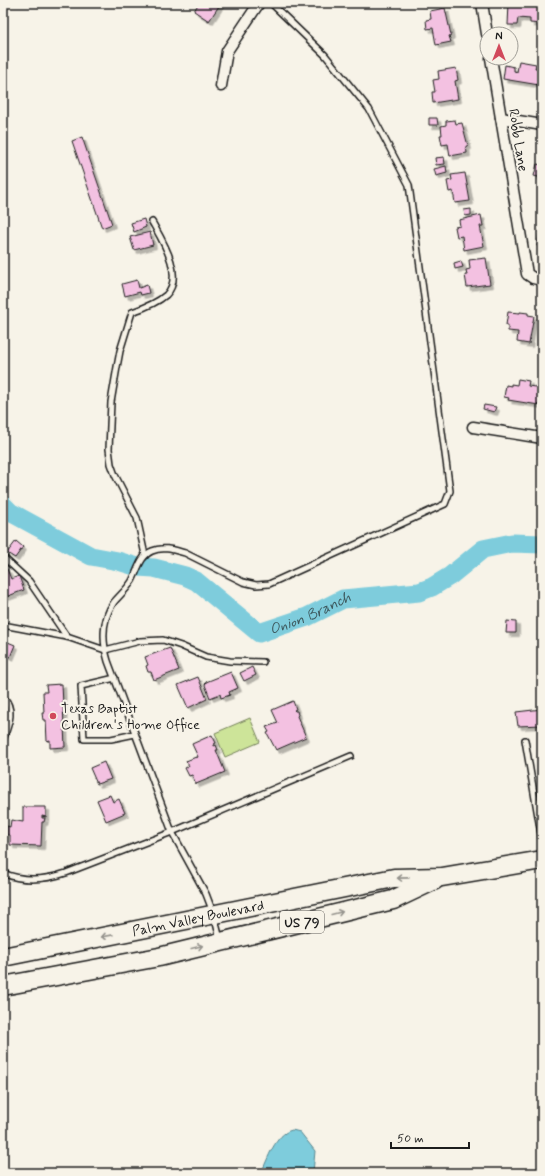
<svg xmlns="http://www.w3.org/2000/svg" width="545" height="1176" font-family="Mynerve,sans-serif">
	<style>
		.green { fill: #cde499; stroke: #74805a }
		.water { fill: #7eccdc; stroke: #57868f }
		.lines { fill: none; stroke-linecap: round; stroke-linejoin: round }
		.river { stroke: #7eccdc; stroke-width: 19 }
		.building { fill: #f3c1e1; stroke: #1c1c1c; filter: url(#shadow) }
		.lane-casing { stroke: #1c1c1c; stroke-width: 8 }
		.street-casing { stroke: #1c1c1c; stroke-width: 13 }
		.highway-casing { stroke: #1c1c1c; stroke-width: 21 }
		.lane { stroke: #f7f3e8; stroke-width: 5 }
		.street { stroke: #f7f3e8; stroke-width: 10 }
		.highway { stroke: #f7f3e8; stroke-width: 18 }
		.oneway { stroke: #94928c }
		.poi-dot { fill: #d1495b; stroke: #f7f3e8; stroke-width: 1.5 }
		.labels { text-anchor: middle; stroke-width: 4; stroke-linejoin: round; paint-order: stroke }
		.shield { fill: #f7f3e8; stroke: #5e5c59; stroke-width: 1 }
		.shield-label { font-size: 13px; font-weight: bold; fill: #1c1c1c }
		.street-label { font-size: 14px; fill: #1c1c1c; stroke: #f7f3e8 }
		.poi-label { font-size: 14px; fill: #1c1c1c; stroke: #f7f3e8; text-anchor: start }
		.water-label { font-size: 15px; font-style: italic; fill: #3e5a5f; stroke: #f7f3e8 }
	</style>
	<defs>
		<filter id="shadow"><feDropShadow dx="3.5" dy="3.5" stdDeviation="0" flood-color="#0004"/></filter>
	</defs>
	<rect width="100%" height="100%" fill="#f7f3e8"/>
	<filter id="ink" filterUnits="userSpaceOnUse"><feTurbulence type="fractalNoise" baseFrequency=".025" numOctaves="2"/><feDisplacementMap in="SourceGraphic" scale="8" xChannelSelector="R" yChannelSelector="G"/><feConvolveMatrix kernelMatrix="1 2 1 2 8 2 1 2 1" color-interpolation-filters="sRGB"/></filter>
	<g filter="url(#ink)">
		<path class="green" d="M250 718 260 742 225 757 215 733Z"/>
		<path class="water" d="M292 1130 300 1132 315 1151 313 1173H261C268 1159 275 1134 292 1130Z"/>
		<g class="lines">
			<path class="river" id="s1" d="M3 505 10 512 91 556 118 561 138 567 154 568 185 576 196 581 259 633 307 617 343 599 419 592 432 587 450 576 483 549 512 543 542 544"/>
		</g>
		<g class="building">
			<path d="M199 3H221L209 21 194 11Z"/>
			<path d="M509 3H535V6H541L540 19H542V24L530 23V19L518 18 517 25H508Z"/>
			<path d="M445 8 451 35 449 36 451 42 436 45 433 28 427 29 426 20 431 19 430 11Z"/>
			<path d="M519 61 536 64 535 68H542V88H538L539 85 503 79 505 65 514 67V71L517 72Z"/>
			<path d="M456 68 458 80 455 81 458 99 433 103 432 92H435L433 80 439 79 438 71Z"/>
			<path d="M429 118H437L438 125H429Z"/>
			<path d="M455 120 456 124 462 123 468 146H466L467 153 450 156 448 144 442 145 440 135H442L441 126 446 125V121Z"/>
			<path d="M82 137 112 224 102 228 72 141Z"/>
			<path d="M444 157 445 164 436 165 435 158Z"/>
			<path d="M537 164 542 165V178L534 176Z"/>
			<path d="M446 166 447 173 436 176 434 169Z"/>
			<path d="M465 173 470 201 455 203 453 191 449 192 447 181 452 180 451 175Z"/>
			<path d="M471 209V215L465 216 464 210Z"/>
			<path d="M481 215 483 226H480L484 246 464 250 462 236 457 237 455 227 460 226 459 220Z"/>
			<path d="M144 219 146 227 134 232 131 223Z"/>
			<path d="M542 219V247L537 246Z"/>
			<path d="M150 232 153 245 134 250 130 237Z"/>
			<path d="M486 258 490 284 467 287 465 275H467L466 270 470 269 469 260Z"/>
			<path d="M461 261 463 267 455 269 454 263Z"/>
			<path d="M137 280 139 288 147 285 149 293 141 295 140 292 125 296 122 284Z"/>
			<path d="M508 312 520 313V312L528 313V315L534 316 529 344 517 342 518 332 508 331V325H506Z"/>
			<path d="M518 379 529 381 528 386 542 388 539 405 508 400 509 398 504 397 506 385 511 386V384L517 385Z"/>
			<path d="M484 405 496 407 494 412 483 409Z"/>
			<path d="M16 541 23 547 15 558 7 553Z"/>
			<path d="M7 569 11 579 19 576 24 590 3 598V570Z"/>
			<path d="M507 621 516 622V633H506Z"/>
			<path d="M3 640 15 645 10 657 4 654 3 657Z"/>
			<path d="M170 648 179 670 154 680 151 672H148L146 666 148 665 145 657Z"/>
			<path d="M252 667 256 675 244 681 240 673Z"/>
			<path d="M231 672 238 688 229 692 230 695 221 698 220 694 210 698 205 685 206 682Z"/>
			<path d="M198 677 207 699 188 708 178 685Z"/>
			<path d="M62 684 65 747 50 748V740L47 741 46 720H43L42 713H44L43 692H47L46 685Z"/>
			<path d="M293 701 296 709 294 710 295 711H297L298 715 297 716 306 737 276 750 267 733 269 732 266 727 278 723 272 710Z"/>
			<path d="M542 709V725L518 726 516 712Z"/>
			<path d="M212 735 216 743 214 744V746L216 745 218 750H216L225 772 196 784 192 775 189 776 185 768 189 766 186 761 196 757V758L198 757 192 744Z"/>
			<path d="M104 762 111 779 97 784 90 768Z"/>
			<path d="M110 795 113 802 119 799 125 813 106 821 97 800Z"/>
			<path d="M23 807H46V817L42 816V818H45L44 822H42L41 846 10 845V835H7V826L10 827 11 820 23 822Z"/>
		</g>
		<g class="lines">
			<defs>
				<g id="lane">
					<path d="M145 555 137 518 115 475 111 464 109 449 111 402 117 367 120 351 132 312C144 308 157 303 166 295 185 276 162 240 152 222"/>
					<path d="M3 557 29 581 67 637"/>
					<path d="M3 625 67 637 105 650 140 641 163 640 181 646 206 657 230 661 263 662"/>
					<path d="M115 678 81 686 84 739H111L135 734"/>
					<path d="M3 697C16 709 8 726 3 740"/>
					<path d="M525 740 542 840"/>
					<path d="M3 873C23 882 45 880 66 873L172 832 351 756"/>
					<path d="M220 939 214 915 206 894 172 832 108 661C102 641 102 619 114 602 120 595 127 589 132 581 138 570 140 556 152 551 163 546 174 550 185 553L243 582 256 585 269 584 445 504 450 491 409 185 369 109 325 55 271 3"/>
				</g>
				<g id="street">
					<path d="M482 3 487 34"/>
					<path d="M491 58 527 274 533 278 542 280"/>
					<path d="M221 86 227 51 259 3"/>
					<path d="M501 118 542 125"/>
					<path d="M473 427 542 438"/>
				</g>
				<g id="highway">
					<path id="s2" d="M3 957 394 878 442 877 542 860"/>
					<path d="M3 986 159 957 393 900 435 880"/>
				</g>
			</defs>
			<use href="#lane" class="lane-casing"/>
			<use href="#street" class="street-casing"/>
			<use href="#highway" class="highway-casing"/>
			<use href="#lane" class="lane"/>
			<use href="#street" class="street"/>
			<use href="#highway" class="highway"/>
		</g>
		<defs><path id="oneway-shaft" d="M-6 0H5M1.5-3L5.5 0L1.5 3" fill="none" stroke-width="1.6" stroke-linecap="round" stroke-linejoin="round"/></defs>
		<g class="oneway">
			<use href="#oneway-shaft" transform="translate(403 878) rotate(179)"/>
			<use href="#oneway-shaft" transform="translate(337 913) rotate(-14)"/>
			<use href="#oneway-shaft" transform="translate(107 936) rotate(169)"/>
			<use href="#oneway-shaft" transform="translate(197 947) rotate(-14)"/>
		</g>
	</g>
	<circle class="poi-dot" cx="53" cy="716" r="4"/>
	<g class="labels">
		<rect class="shield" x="280" y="911" width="44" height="22" rx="3"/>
		<g class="shield-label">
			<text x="302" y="927">US 79</text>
		</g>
		<g class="street-label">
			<text transform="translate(519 140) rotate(81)" y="5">Robb Lane</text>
			<text dy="5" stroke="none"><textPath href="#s2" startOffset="199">Palm Valley Boulevard</textPath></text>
		</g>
		<g class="poi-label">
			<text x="61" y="713">Texas Baptist<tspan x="61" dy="16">Children's Home Office</tspan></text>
		</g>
		<g class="water-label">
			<text dy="5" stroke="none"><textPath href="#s1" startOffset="347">Onion Branch</textPath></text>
		</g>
	</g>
	<rect width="545" height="1176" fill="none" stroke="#f7f3e8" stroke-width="16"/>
	<rect x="8" y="8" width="529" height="1160" fill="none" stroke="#1c1c1c" stroke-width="1.5" filter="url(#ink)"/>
	<g transform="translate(499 46)"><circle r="19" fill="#f7f3e8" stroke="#9f9d96"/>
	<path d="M0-3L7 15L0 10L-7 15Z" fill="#d1495b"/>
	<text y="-6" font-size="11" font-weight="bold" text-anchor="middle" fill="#1c1c1c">N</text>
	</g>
	<path d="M391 1142v6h78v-6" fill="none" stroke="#1c1c1c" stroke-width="2"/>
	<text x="397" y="1142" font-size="12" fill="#1c1c1c" stroke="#f7f3e8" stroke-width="3" paint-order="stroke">50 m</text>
</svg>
